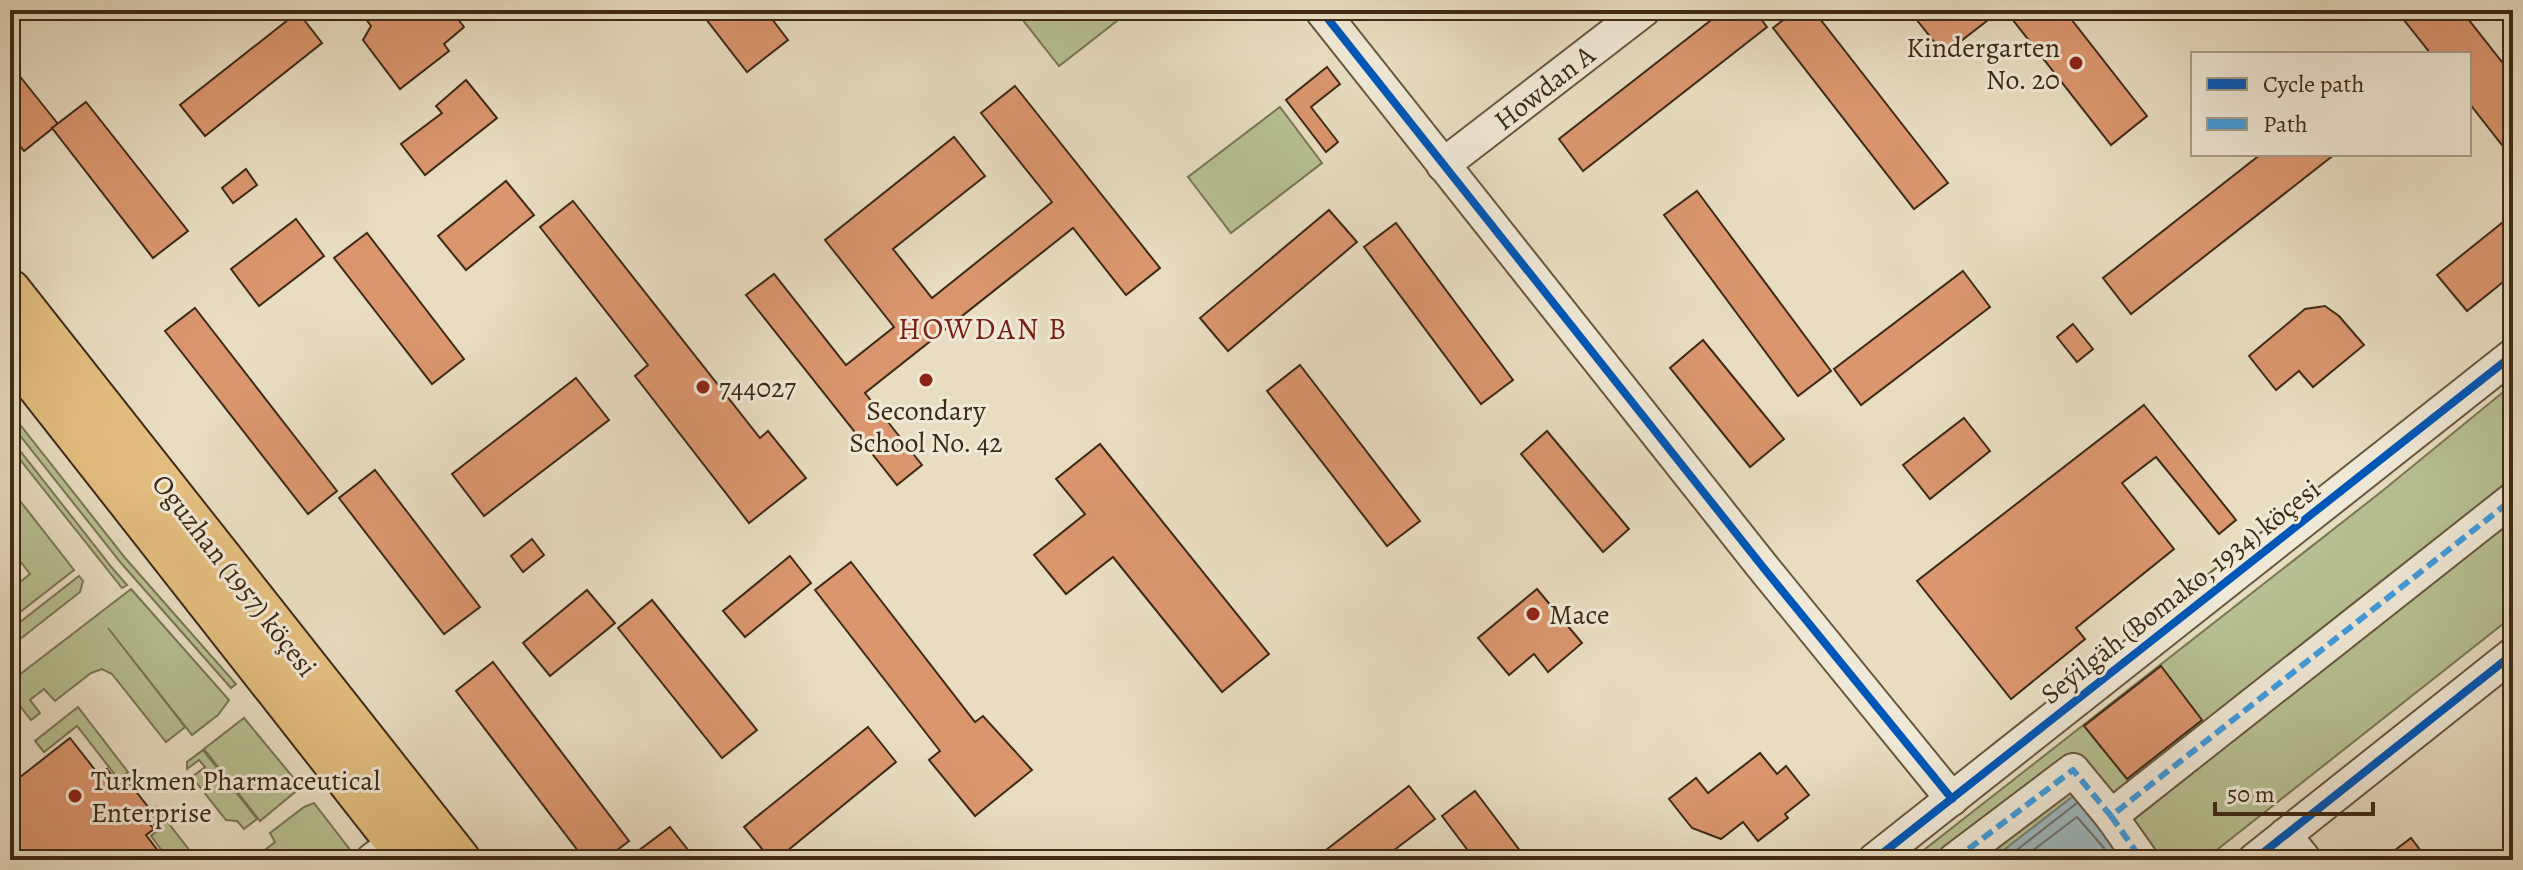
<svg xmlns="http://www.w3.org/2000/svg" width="2523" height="870" font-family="Alegreya,serif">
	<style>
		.green { fill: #b7c092; stroke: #7a7554; stroke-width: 2 }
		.water { fill: #9db8be; stroke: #777f7a; stroke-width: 2 }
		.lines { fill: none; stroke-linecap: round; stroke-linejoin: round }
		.shore { stroke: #6e716a; stroke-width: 2 }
		.building { fill: #db966e; stroke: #3e2a15; stroke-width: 2 }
		.minor-casing { stroke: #685740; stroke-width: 36 }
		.major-casing { stroke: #3e2a15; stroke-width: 44 }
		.minor { stroke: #f0e9d7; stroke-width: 32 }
		.major { stroke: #e4be80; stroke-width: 40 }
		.quiet { stroke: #3f9cdf; stroke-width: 6; stroke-dasharray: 12 6; stroke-linecap: butt }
		.cycleway-casing { stroke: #f0e9d7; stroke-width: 13 }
		.cycleway { stroke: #0057b8; stroke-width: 8 }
		.poi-dot { fill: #8f2418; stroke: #f0e9d7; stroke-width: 3 }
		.labels { text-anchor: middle; stroke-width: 6; stroke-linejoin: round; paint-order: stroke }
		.poi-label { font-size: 28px; fill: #3e2a15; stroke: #f0e9d7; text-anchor: start }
		.street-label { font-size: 28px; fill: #3e2a15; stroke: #f0e9d7 }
		.neighbourhood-label { font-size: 30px; letter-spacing: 2px; fill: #7a1f14; stroke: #f0e9d7 }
	</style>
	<rect width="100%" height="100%" fill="#e8ddc1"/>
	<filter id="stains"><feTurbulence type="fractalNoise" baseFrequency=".0025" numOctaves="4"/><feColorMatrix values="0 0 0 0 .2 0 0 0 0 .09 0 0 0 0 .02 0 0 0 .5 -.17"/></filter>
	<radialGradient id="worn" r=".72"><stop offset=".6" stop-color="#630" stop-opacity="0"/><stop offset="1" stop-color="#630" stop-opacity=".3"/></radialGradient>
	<g class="green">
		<path d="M1015 10H1131L1059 66Z"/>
		<path d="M1280 107 1322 163 1231 233 1188 177Z"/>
		<path d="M2513 384V616L2204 860H1911L2381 492Z"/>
		<path d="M10 412 126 559 236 684 231 688 121 563 10 423Z"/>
		<path d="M10 438 113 569 127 585 122 588 10 447Z"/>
		<path d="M10 488 74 570 10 620V590L30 574 10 548Z"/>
		<path d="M79 576 83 581 80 592 10 647V630Z"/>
		<path d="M131 589 229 700 218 715 192 735 108 628 185 727 166 742 112 674 102 669 91 673 55 701 44 689 30 700 40 713 31 720 16 701 10 705V682Z"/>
		<path d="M78 707 128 772 119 780 77 726 44 752 35 741Z"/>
		<path d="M244 718 301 787 260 821 204 749Z"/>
		<path d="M203 750 257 819 244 829 237 821 226 820 192 777 205 767 199 760 187 769V762Z"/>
		<path d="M314 803 354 855 352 860H252L275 842 270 833 304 807Z"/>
		<path d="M156 807 197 860H169L151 836 158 830 146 815Z"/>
	</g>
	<path class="water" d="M2081 790 2129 851 2117 860H1991Z"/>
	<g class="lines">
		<g class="shore">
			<path d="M2004 860 2077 803"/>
			<path d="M2020 860 2077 817 2104 848 2103 860"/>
		</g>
	</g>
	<g class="building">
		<path d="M359 10H451L464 27 444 44 449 51 400 89 363 40 371 26Z"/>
		<path d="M699 10H765L788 40 747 72Z"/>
		<path d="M1724 10H1754L1767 27 1583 171 1559 139Z"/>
		<path d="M1796 10H1813L1948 183 1914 209 1773 28Z"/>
		<path d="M1928 10H2001L1944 54 1916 19Z"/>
		<path d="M2005 10H2064L2147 116 2111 145Z"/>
		<path d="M2396 10H2461L2513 76V159L2469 103V54H2431Z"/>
		<path d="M298 12 322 43 205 136 180 105Z"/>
		<path d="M10 64 58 124 24 151 10 134Z"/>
		<path d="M1327 67 1340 84 1311 107 1338 142 1326 152 1286 100Z"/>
		<path d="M466 80 497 118 425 175 401 144 442 113 436 106Z"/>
		<path d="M1015 86 1160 268 1126 295 1073 228 865 393 922 465 897 485 746 295 774 274 846 365 894 327 825 240 954 137 985 176 893 249 932 298 1052 202 981 113Z"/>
		<path d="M86 102 188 231 153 258 52 128Z"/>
		<path d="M2261 154H2335L2131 314 2103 278Z"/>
		<path d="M246 169 257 185 233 203 222 188Z"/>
		<path d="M506 181 534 215 466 270 438 236Z"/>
		<path d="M1697 191 1831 371 1798 396 1664 215Z"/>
		<path d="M573 201 760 438 768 431 806 478 749 523 635 376 648 365 540 227Z"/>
		<path d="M1329 210 1357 242 1228 351 1200 318Z"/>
		<path d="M2513 214V274L2467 311 2437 275Z"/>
		<path d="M296 219 324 256 259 306 231 269Z"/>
		<path d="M1396 223 1513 380 1481 404 1364 247Z"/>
		<path d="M367 233 464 359 432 384 334 258Z"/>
		<path d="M1963 271 1990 307 1861 405 1834 369Z"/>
		<path d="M2325 306 2339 316 2364 345 2313 387 2299 371 2276 390 2249 356 2305 309Z"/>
		<path d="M195 308 337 491 308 514 165 331Z"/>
		<path d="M2073 324 2093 349 2077 362 2057 337Z"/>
		<path d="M1703 340 1784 439 1750 467 1670 368Z"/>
		<path d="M1300 365 1420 521 1387 546 1267 391Z"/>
		<path d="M576 378 609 420 484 516 452 474Z"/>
		<path d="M2144 405 2236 520 2219 534 2156 457 2122 483 2174 549 2076 628 2085 639 2011 699 1917 581Z"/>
		<path d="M1964 418 1990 451 1930 499 1903 465Z"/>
		<path d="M1547 431 1629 529 1603 552 1521 454Z"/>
		<path d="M1100 444 1269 654 1222 692 1113 557 1066 594 1034 555 1085 514 1056 479Z"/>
		<path d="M375 470 480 607 444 634 339 498Z"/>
		<path d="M532 539 544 555 523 572 511 556Z"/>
		<path d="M790 556 811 583 745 637 723 611Z"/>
		<path d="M851 562 975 722 983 716 1032 770 975 816 929 760 940 751 815 590Z"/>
		<path d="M1537 589 1582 643 1548 672 1534 654 1509 675 1478 638Z"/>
		<path d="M587 590 615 623 550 676 523 643Z"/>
		<path d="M652 600 757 730 722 758 618 628Z"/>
		<path d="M493 662 629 841 604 860H585L456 691Z"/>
		<path d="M2161 666 2202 720 2127 779 2084 726Z"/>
		<path d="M868 727 896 762 776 860H771L744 827Z"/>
		<path d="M70 738 99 775 107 769 119 785 126 779 149 808 141 814 154 829 146 835 165 860H10V785Z"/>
		<path d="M1760 753 1777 774 1786 766 1809 795 1785 814 1788 818 1758 841 1743 822 1721 839 1692 828 1669 799 1696 778 1708 793Z"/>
		<path d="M1409 786 1435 819 1381 860H1313Z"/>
		<path d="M1475 791 1527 860H1475L1442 816Z"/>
		<path d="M670 827 696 860H626Z"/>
		<path d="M2411 838 2428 860H2382Z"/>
	</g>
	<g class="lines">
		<defs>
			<g id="minor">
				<path d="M1321 10 1762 566 1952 799"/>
				<path d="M1443 165 1644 10"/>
				<path d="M2111 816 2142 860"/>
				<path d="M2285 835 2305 860"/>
				<path d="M372 860 414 828"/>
				<path d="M1874 860 2513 355"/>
				<path d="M1954 860 2073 770 2111 816 2513 499"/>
				<path d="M2254 860 2513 654"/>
			</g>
			<g id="major">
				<path d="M10 290 460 860"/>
				<path d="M10 351 410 860"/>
			</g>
		</defs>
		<use href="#minor" class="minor-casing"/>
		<use href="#major" class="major-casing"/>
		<use href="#minor" class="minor"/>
		<use href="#major" class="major"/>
		<g class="quiet">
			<path d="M2111 816 2142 860"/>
			<path d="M1954 860 2073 770 2111 816 2513 499"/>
		</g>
		<defs>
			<g id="cycleway">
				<path d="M1321 10 1762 566 1952 799"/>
				<path d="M1874 860 2513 355"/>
				<path d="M2254 860 2513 654"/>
			</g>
		</defs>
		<use href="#cycleway" class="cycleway-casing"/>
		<use href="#cycleway" class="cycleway"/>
	</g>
	<g class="poi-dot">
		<circle cx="2076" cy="63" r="8"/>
		<circle cx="926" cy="380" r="8"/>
		<circle cx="703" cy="387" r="8"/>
		<circle cx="1533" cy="614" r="8"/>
		<circle cx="75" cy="796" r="8"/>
	</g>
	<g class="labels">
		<g class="poi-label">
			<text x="2060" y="57" text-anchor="end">Kindergarten<tspan x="2060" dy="32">No. 20</tspan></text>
			<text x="719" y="397">744027</text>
			<text x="926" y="420" text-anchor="middle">Secondary<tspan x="926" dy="32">School No. 42</tspan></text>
			<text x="1549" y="624">Mace</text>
			<text x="91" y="790">Turkmen Pharmaceutical<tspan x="91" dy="32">Enterprise</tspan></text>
		</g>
		<g class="street-label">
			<text transform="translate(1544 87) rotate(-38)" y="10">Howdan A</text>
			<text transform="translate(235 575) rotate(52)" y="10">Oguzhan (1957) köçesi</text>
			<text transform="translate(2180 591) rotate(-38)" y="10">Seýilgäh (Bomako, 1934) köçesi</text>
		</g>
		<g class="neighbourhood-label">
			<text x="983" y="339">HOWDAN B</text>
		</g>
	</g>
	<rect width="2523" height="870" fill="none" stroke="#e8ddc1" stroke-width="40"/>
	<rect x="12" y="12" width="2499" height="846" fill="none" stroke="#3e2a15" stroke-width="4"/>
	<rect x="20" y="20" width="2483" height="830" fill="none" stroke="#3e2a15" stroke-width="2"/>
	<rect x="2191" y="52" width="280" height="104" fill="#f0e9d7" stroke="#a99d89" stroke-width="2"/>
	<rect x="2207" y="78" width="40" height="12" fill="#0057b8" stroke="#a99d89" stroke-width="2"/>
	<text x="2263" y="92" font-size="24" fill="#3e2a15">Cycle path</text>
	<rect x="2207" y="118" width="40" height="12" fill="#3f9cdf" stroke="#a99d89" stroke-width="2"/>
	<text x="2263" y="132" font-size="24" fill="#3e2a15">Path</text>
	<path d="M2215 802v12h158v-12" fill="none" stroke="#3e2a15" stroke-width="4"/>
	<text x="2227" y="802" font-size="24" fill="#3e2a15" stroke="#f0e9d7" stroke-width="6" paint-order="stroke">50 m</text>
	<rect width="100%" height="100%" filter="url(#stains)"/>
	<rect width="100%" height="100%" fill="url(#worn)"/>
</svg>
